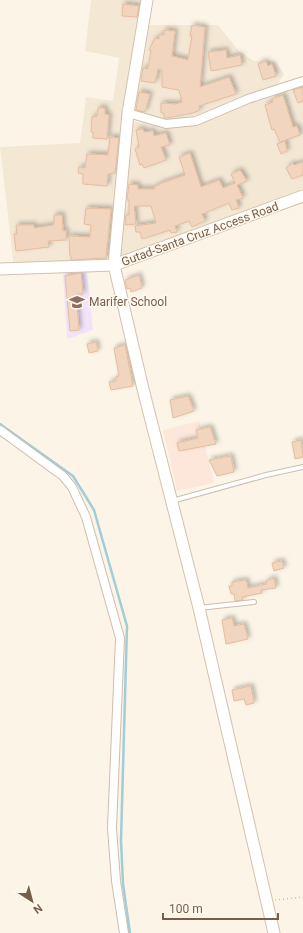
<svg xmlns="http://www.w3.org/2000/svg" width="303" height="933" font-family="Roboto,sans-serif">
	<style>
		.residential { fill: #f4e8d5 }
		.commercial { fill: #fde7db }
		.education { fill: #f2e3f9 }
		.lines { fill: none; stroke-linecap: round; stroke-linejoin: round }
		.stream { stroke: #a1cdd8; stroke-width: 2.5 }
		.building { fill: #f2d5be; stroke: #e5bd9e; filter: url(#shadow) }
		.lane-casing { stroke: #cfbdad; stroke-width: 6 }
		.street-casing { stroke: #cfbdad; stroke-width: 10 }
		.secondary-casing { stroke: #d4c0ad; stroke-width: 13 }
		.path { stroke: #d7b9a1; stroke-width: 1.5; stroke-dasharray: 1 3; stroke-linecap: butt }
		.lane { stroke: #fff; stroke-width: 4 }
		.street { stroke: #fff; stroke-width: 8 }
		.secondary { stroke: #fff; stroke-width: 11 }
		.labels { text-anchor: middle; stroke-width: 3; stroke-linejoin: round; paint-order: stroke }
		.street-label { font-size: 12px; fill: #775d4b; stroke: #fff9ed }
		.education-label { font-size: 12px; fill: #785e54; stroke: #fff9ed; text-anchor: start }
	</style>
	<defs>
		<filter id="shadow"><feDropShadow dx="2.5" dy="-2.5" stdDeviation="2" flood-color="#0004"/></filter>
	</defs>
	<rect width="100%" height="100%" fill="#fcf5e7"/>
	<g class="residential">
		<path d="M91 0H143L125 115 108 266 14 268 0 147 80 143 86 97 113 101 119 58 85 51Z"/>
		<path d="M149 25H218L240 52 254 61H275L284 74 277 85 195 116 166 121 130 117Z"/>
		<path d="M303 84V190L119 257 131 121 166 127 219 113Z"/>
	</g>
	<path class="commercial" d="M199 421 214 483 177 491 163 430Z"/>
	<path class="education" d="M87 272 93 330 67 339 63 274Z"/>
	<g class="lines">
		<path class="stream" d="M0 424 73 476 94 510 127 626 121 840 123 884 130 933"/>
	</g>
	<g class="building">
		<path d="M123 4 139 6 137 17 122 16Z"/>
		<path d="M192 25 205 27 200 87 229 77 236 94 199 106 200 110 193 113 167 118H164V113H161V103L176 104 182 102 179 90 162 87V70L158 69 155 83 141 81 143 68 148 69 151 50H149L155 38 159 39V35H164V30L175 31 172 56 188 60 192 36H190Z"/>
		<path d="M226 50 227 58 240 55 242 65 211 71 208 52Z"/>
		<path d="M266 61 268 66 272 64 276 76 263 80 258 64Z"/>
		<path d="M303 87V101L298 103 293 90Z"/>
		<path d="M139 92 150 94 145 112 136 110Z"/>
		<path d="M283 95 293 127 297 126 300 135 280 142 274 129 272 130 265 105 273 102 272 99Z"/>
		<path d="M98 108H105V114L109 115 107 139 93 138V132H91L92 117 97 116Z"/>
		<path d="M143 129 144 132 153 131 154 136 166 133 170 145 161 147 166 160 144 168 142 164 140 165 135 149 139 147 136 130Z"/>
		<path d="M110 137 119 138 115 173 108 174 107 186 83 184V174L78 173 79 167 85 168 87 154 108 155Z"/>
		<path d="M285 141 287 151 281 154 277 144Z"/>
		<path d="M190 153 201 187 219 180 223 188 235 183 231 174 240 170 247 181 237 185 243 198 236 200 239 208 232 210 229 203 202 214 205 221 192 227 189 221 175 226 177 232 171 233 170 230 142 239 140 232H136L135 226 156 223 151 206H134L136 224 125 225 126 215H129V200H127L129 184 138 185V189H155L154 187 162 183 185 175 179 157Z"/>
		<path d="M303 162V175L292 179 286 168 293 163 294 165Z"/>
		<path d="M86 208 111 209 106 258 71 260V256H70L69 236 90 237 91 225 84 224Z"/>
		<path d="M54 215H62L63 231 66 230V240L48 241 49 247 16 251 14 234H17L16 225H34V228L54 225Z"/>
		<path d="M81 273 83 294H76L79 330 70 331 65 276Z"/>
		<path d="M139 275 142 288 131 292 130 288 127 289 125 280Z"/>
		<path d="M96 342 98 351 89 353 87 344Z"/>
		<path d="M125 345 133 386 111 390 109 382 116 381V377L119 376 114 348Z"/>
		<path d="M188 396 194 411 173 418 170 400Z"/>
		<path d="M210 427 216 444 179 451 177 443 198 438 196 430Z"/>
		<path d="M301 440 303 457 295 459 292 442Z"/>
		<path d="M231 456 234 472 217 476 209 460Z"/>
		<path d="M282 561 284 568 274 571 272 563Z"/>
		<path d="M274 578 276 588 261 590 262 593 242 597 243 600 235 601 234 594H231L229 586H232V582L246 580 248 588 266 584V581Z"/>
		<path d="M232 618 234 626 244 624 248 639 226 644 222 620Z"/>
		<path d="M251 686 254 703 246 705 244 699 234 701 232 690Z"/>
	</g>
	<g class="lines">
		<defs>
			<g id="lane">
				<path d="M172 501 266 475 303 467"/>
				<path d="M199 608 254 602"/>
			</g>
			<g id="street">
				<path d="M128 113 166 124 196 121 248 99 303 81"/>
				<path d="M0 430 63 476 72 487 86 517 120 638 112 828 116 881 124 933"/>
			</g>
			<g id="secondary">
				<path d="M147 0 128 113 114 265 143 389 199 608 274 933"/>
				<path d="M0 269 114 265 303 196"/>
			</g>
		</defs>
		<use href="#lane" class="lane-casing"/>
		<use href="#street" class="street-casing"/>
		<use href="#secondary" class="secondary-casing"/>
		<path class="path" d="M275 900 303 897"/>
		<use href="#lane" class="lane"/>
		<use href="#street" class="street"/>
		<use href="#secondary" class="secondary"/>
	</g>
	<defs>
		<symbol id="school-bare" viewBox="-9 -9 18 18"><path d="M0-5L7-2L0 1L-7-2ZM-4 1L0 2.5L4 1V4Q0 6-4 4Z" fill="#8d6e63" stroke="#fff9ed" stroke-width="2.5" paint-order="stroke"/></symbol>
	</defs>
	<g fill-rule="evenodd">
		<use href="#school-bare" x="66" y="291" width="22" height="22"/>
	</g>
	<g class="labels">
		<g class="street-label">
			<text transform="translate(200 234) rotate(-20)" y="4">Gutad-Santa Cruz Access Road</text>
		</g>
		<g class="education-label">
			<text x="89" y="306">Marifer School</text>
		</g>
	</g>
	<g transform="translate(32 901) rotate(144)" stroke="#fff9ed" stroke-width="3" paint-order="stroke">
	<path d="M0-3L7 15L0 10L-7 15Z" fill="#775d4b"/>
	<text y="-6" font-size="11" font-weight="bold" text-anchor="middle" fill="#775d4b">N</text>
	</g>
	<path d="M163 913v6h115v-6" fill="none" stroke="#775d4b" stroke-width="2"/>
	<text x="169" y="913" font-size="12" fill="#775d4b" stroke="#fff9ed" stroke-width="3" paint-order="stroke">100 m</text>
</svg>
